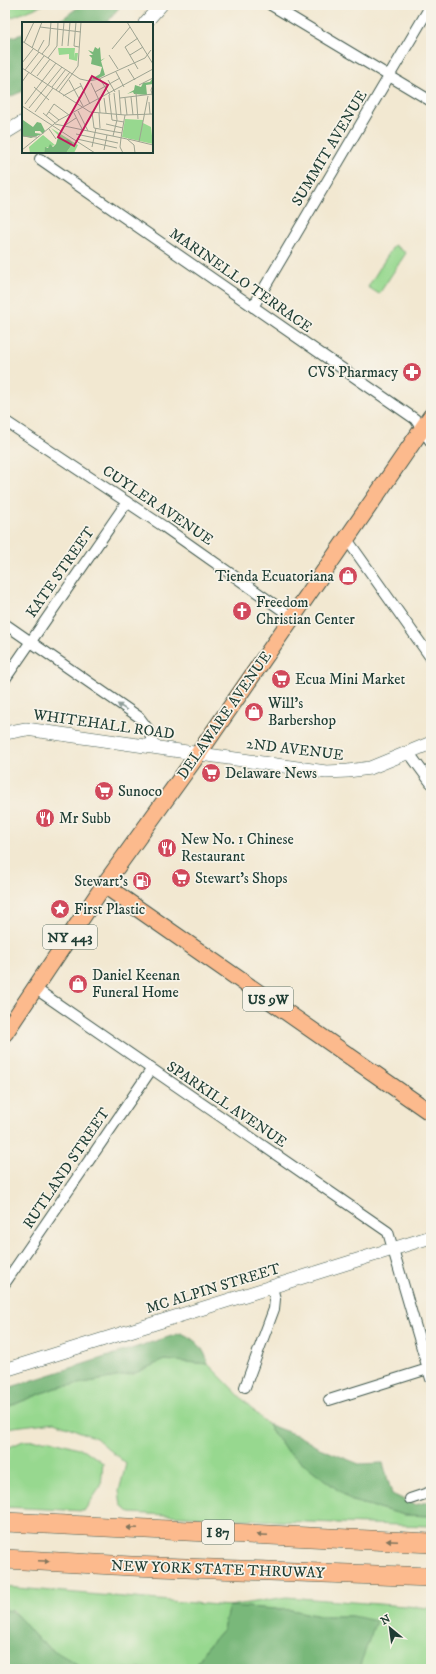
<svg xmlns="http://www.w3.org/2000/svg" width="436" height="1674" font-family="'IM FELL DW Pica',serif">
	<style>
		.green { fill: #97d88f; stroke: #5b8a62 }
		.forest { fill: #79b87a; stroke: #4c7a57 }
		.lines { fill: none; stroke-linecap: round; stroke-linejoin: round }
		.minor-casing { stroke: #3f574c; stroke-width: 12 }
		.tertiary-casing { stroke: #3f574c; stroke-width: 14 }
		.primary-casing { stroke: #3f574c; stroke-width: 18 }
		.motorway-casing { stroke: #3f574c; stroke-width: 20 }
		.minor { stroke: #fff; stroke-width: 10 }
		.tertiary { stroke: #fff; stroke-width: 13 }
		.primary { stroke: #fcba8d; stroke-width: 16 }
		.motorway { stroke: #fcba8d; stroke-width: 19 }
		.oneway { fill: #8f9e9a }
		.oneway2 { fill: #82755c }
		.labels { text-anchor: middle; stroke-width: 3.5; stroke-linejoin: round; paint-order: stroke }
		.shield { fill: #f7f3e8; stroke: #60746a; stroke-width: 1 }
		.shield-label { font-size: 14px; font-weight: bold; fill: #1f3d34 }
		.street-label { font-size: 15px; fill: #1f3d34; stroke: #f7f3e8 }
		.poi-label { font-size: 15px; fill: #1f3d34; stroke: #f7f3e8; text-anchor: start }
		.inset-road { fill: none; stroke: #9ea492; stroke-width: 1 }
		.view { fill: #c2185b; fill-opacity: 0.15; stroke: #c2185b; stroke-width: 2 }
		.inset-edge { fill: none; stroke: #1f3d34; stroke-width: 2 }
	</style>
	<rect width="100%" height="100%" fill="#f7f3e8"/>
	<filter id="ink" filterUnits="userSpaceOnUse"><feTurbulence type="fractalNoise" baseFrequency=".025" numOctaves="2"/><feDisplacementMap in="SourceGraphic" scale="8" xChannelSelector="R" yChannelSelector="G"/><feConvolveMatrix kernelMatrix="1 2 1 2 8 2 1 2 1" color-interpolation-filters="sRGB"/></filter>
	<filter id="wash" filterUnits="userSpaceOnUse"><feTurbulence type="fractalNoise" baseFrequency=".012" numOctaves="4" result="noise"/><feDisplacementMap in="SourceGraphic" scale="16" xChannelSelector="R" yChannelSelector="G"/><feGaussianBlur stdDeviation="0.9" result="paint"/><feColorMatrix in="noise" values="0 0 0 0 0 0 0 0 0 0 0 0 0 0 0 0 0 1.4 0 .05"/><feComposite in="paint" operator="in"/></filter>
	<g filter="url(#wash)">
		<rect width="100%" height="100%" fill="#f2e8d1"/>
		<g class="green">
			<path d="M5 5H43L5 20Z"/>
			<path d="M394 245 406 253 379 294 368 287Z"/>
			<path d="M164 1360 208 1364 267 1424 285 1449 352 1501 405 1515 431 1516V1526L277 1521 130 1513 121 1505 119 1491 126 1464 96 1438 55 1422 5 1428V1408L55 1388 133 1374Z"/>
			<path d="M51 1440 85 1450 103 1463 101 1486 84 1511 5 1507V1449L23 1441Z"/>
			<path d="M5 1587 229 1606 286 1597 431 1608V1669H361L353 1616H320L292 1610 229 1606 223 1629 208 1646 196 1665 182 1669H85L58 1654 36 1637 13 1611 5 1610Z"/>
		</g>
		<g class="forest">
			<path d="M81 5H121L107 23H54L61 20Z"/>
			<path d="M23 34V91L5 99V39Z"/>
			<path d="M181 1333C195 1339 205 1348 208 1364L164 1360 133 1374 55 1388 5 1408V1389Z"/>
			<path d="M267 1424 299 1436 317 1447 359 1464 383 1463 392 1494 415 1505 431 1501V1516L405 1515 352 1501 285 1449Z"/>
			<path d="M229 1606 292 1610 320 1616H353L376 1621 360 1665 361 1669H182L196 1665 208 1646 223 1629Z"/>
			<path d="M5 1610C18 1612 26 1626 35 1636 50 1650 68 1658 85 1669H5Z"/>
		</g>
	</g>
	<g filter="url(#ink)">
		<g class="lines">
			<defs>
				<g id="minor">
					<path d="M271 5 431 101"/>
					<path d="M40 159 415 419 431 442"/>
					<path d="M253 307 431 5"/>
					<path d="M5 421 163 526 292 617"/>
					<path d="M346 538 431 658"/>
					<path d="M5 624 139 717 148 729 154 746"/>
					<path d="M5 679 127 502"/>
					<path d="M409 753 431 783"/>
					<path d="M36 989 388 1232 431 1379"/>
					<path d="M5 1283 151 1070"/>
					<path d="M245 1387 274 1309 275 1299 272 1287"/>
					<path d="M329 1400 431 1368"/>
					<path d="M410 1499 431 1492"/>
				</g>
				<g id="tertiary">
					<path d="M145 23 161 5"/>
					<path d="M5 133 23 122"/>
					<path d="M5 733 26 729 326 772 348 771 370 768 431 743"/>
					<path d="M5 1370 431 1237"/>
				</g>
				<g id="primary">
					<path d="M104 885 431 1113"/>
					<path d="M5 1033 104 885 199 753 431 416"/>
				</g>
				<g id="motorway">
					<path d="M5 1522 431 1543"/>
					<path d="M5 1559 131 1566 431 1577"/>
				</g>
			</defs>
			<use href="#minor" class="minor-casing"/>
			<use href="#tertiary" class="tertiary-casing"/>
			<use href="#primary" class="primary-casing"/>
			<use href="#motorway" class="motorway-casing"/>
			<use href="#minor" class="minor"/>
			<use href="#tertiary" class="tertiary"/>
			<use href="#primary" class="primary"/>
			<use href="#motorway" class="motorway"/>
		</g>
		<defs><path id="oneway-solid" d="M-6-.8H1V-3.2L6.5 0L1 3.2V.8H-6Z"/></defs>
		<use class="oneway" href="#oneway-solid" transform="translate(122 707) rotate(-147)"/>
		<g class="oneway2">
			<use href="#oneway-solid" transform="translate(132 1528) rotate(-177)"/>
			<use href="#oneway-solid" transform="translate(262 1535) rotate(-177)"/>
			<use href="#oneway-solid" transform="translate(392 1541) rotate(-177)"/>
			<use href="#oneway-solid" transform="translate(44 1561) rotate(3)"/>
		</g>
	</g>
	<defs>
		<symbol id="pharmacy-disc" viewBox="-11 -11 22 22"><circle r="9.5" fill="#d1495b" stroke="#f7f3e8"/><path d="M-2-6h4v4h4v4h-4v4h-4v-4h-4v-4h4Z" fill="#fff"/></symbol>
		<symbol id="shop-disc" viewBox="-11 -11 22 22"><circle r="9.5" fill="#d1495b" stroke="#f7f3e8"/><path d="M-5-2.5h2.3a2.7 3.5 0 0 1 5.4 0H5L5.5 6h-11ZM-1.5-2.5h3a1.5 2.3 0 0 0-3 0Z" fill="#fff"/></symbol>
		<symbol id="church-disc" viewBox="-11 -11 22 22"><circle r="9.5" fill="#d1495b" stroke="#f7f3e8"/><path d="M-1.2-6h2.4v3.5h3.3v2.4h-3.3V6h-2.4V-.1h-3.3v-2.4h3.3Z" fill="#fff"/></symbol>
		<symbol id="supermarket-disc" viewBox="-11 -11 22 22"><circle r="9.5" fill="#d1495b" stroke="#f7f3e8"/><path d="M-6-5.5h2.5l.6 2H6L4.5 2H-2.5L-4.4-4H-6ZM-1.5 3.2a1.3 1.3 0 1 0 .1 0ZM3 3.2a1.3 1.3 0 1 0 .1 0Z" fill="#fff"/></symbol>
		<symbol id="restaurant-disc" viewBox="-11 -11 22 22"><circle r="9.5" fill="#d1495b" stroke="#f7f3e8"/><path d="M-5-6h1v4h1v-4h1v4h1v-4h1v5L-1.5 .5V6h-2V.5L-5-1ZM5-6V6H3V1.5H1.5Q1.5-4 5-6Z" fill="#fff"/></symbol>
		<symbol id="fuel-disc" viewBox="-11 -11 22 22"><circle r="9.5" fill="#d1495b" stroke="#f7f3e8"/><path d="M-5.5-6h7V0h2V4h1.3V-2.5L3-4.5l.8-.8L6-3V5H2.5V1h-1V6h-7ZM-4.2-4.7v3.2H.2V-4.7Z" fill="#fff"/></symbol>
		<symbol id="sight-disc" viewBox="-11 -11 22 22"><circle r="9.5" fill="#d1495b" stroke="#f7f3e8"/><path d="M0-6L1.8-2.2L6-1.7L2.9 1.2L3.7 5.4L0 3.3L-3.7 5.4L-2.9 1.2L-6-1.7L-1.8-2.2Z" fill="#fff"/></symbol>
	</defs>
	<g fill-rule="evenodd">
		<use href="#pharmacy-disc" x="401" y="361" width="22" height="22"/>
		<use href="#shop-disc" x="337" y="565" width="22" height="22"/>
		<use href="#church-disc" x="231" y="600" width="22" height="22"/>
		<use href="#supermarket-disc" x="270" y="668" width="22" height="22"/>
		<use href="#shop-disc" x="243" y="701" width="22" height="22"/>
		<use href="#supermarket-disc" x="200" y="762" width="22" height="22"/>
		<use href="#supermarket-disc" x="93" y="780" width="22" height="22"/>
		<use href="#restaurant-disc" x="34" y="807" width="22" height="22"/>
		<use href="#restaurant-disc" x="156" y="837" width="22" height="22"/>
		<use href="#supermarket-disc" x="170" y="867" width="22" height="22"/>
		<use href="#fuel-disc" x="131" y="870" width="22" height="22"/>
		<use href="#sight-disc" x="49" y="898" width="22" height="22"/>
		<use href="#shop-disc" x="67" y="973" width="22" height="22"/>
	</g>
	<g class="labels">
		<g class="shield">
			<rect x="43" y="925" width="54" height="24" rx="3"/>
			<rect x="243" y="987" width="50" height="24" rx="3"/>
			<rect x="202" y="1520" width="32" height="24" rx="3"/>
		</g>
		<g class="shield-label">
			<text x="70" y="942">NY 443</text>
			<text x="268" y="1004">US 9W</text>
			<text x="218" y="1537">I 87</text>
		</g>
		<g class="street-label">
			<text transform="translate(329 148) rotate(-59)" y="5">SUMMIT AVENUE</text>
			<text transform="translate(241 280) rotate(35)" y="5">MARINELLO TERRACE</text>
			<text transform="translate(158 505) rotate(34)" y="5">CUYLER AVENUE</text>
			<text transform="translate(60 572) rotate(-55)" y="5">KATE STREET</text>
			<text transform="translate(224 715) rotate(-55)" y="5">DELAWARE AVENUE</text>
			<text transform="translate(104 724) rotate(8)" y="5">WHITEHALL ROAD</text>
			<text transform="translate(295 749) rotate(7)" y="5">2ND AVENUE</text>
			<text transform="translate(227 1104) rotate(34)" y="5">SPARKILL AVENUE</text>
			<text transform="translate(66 1168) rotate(-56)" y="5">RUTLAND STREET</text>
			<text transform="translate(213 1288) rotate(-17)" y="5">MC ALPIN STREET</text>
			<text transform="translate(218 1569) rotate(2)" y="5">NEW YORK STATE THRUWAY</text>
		</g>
		<g class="poi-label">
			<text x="398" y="377" text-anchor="end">CVS Pharmacy</text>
			<text x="334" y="581" text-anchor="end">Tienda Ecuatoriana</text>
			<text x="256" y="607">Freedom<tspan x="256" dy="17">Christian Center</tspan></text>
			<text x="295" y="684">Ecua Mini Market</text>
			<text x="268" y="708">Will's<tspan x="268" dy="17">Barbershop</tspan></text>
			<text x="225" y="778">Delaware News</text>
			<text x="118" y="796">Sunoco</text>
			<text x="59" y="823">Mr Subb</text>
			<text x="181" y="844">New No. 1 Chinese<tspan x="181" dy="17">Restaurant</tspan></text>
			<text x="195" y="883">Stewart's Shops</text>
			<text x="128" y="886" text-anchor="end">Stewart's</text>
			<text x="74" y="914">First Plastic</text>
			<text x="92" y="980">Daniel Keenan<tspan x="92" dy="17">Funeral Home</tspan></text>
		</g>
	</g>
	<g transform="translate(22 22)">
		<rect width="131" height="131" fill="#f2e8d1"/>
		<path d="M36 26H53L52 36 53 31H56L55 39 47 37V32L37 33ZM103 97 121 98V101L129 105 131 122 100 115ZM29 106 56 123 52 131H44L51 121 46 117 41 118ZM21 113 33 123 23 126 22 131H8L7 125Z" fill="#97d88f"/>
		<path d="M73 25 76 27 78 25 79 38 83 36 79 39 83 53 77 56 68 58 78 52 80 45 69 42 70 36 67 33H71L66 28 71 30ZM130 57H131V62L124 63 125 73 112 72 111 70 105 72 112 68 113 63 119 65 121 61 128 60ZM1 98 11 105 15 100 19 101 23 109 21 112 18 109H13V111L20 112 9 116 0 114ZM37 112 41 118 46 117 51 121 44 131H22L23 125 26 126 28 122 31 125 34 122Z" fill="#79b87a"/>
		<path class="inset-road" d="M54 0 52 24 57 25M105 0 131 42M18 5 59 10M116 16 103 25 116 47M0 19 58 57 67 59 77 57 123 36 129 28M2 21 12 0M40 24 42 0M46 24 48 0M10 26 20 0M90 27 108 5M16 29 22 18M20 32 27 23 29 0M87 33 96 47M108 33 121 25M26 36 35 24 36 0M0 41 11 27M0 46 68 90 103 93 131 92M106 47 113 58M3 48 17 30M94 50 102 65M9 51 22 34M15 54 28 37M78 57 88 73M21 58 34 41M47 58 61 84M86 58 93 70M0 60 7 50M58 61 68 82M69 61 77 78 78 91M117 63 131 56M131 63 129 68 131 76M12 65 27 78M30 65 44 47M34 68 48 50M97 68 99 93M37 70 56 44 59 0M73 70 98 56M114 71 116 97M87 73 90 98 102 100M41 74 59 64M109 75 111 93M82 76 84 91M98 76 131 72M103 76 105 93M127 80 128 92M3 82 21 58M0 84 73 131M7 86 40 45M56 89 66 109 105 117 112 123 113 131M13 90 31 66M27 90 37 98M70 90 72 106 100 111M21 91 33 101M52 91 60 107 58 114M77 91 78 106M24 94 32 82 47 93M33 102 66 109M84 102 101 106M42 104 54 96M27 107 34 117M54 112 96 121M0 114 15 115M91 114 95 98 92 71M99 116 103 93M99 116 98 125 101 131M55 117 95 126M106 117 131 123M117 120 126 74M70 125 74 106M0 128 37 98 131 47M82 128 85 113"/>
		<path class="view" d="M70 54 86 63 52 124 36 115Z"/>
		<rect width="131" height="131" class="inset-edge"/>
	</g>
	<rect width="436" height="1674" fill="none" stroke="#f7f3e8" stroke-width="20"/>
	<g transform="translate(390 1628) rotate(331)" stroke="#f7f3e8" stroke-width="3" paint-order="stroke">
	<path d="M0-3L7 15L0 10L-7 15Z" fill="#1f3d34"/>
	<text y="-6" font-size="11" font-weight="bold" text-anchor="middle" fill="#1f3d34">N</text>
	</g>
</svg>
